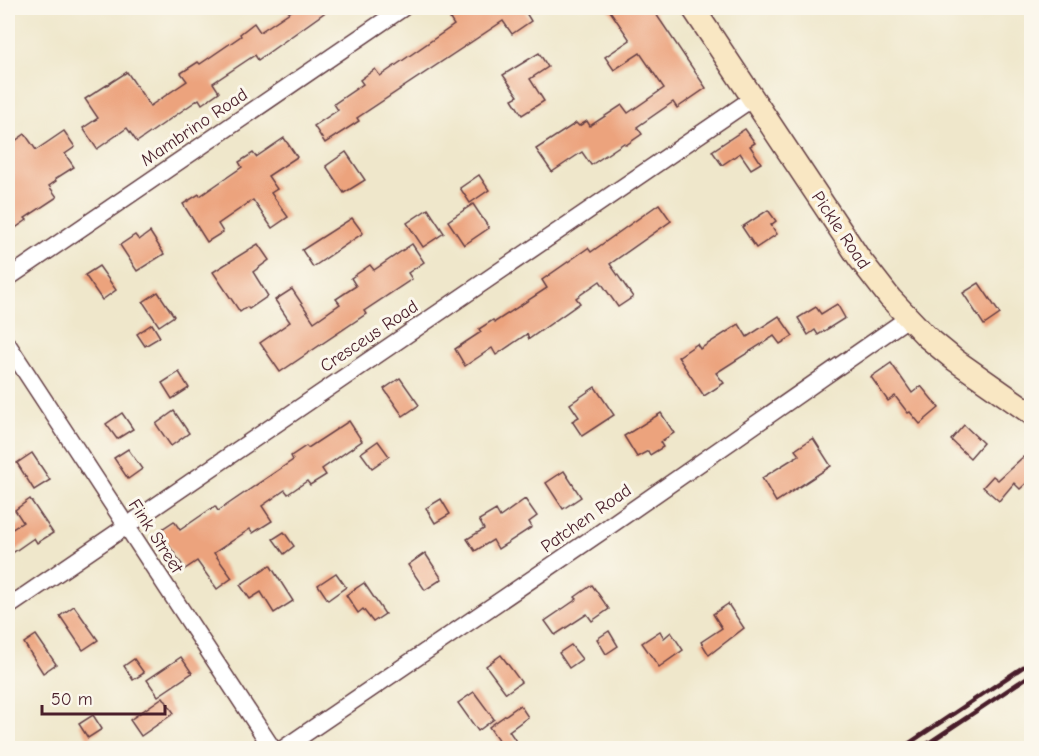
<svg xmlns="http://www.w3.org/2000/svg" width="1039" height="756" font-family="'Comic Neue',sans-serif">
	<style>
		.building { fill: #eca37d }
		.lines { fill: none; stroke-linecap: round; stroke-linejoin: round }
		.street-casing { stroke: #633d43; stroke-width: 19 }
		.secondary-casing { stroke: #633d43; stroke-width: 25 }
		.street { stroke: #fff; stroke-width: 16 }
		.secondary { stroke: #f9e7c3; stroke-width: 22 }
		.rail { stroke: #4a1f2b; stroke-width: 4.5 }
		.labels { text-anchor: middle; stroke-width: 6; stroke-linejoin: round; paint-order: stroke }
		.street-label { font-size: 18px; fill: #4a1f2b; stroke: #fbf7ec }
	</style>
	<rect width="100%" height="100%" fill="#fbf7ec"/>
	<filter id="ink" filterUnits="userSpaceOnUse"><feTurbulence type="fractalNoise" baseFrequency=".0167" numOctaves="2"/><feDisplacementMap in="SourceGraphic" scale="12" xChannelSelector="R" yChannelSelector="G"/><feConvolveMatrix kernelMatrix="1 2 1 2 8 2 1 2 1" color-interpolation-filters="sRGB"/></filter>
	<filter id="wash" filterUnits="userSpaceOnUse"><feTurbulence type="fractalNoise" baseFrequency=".008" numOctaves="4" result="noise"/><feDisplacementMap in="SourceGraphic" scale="24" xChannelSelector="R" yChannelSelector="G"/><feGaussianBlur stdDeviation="1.35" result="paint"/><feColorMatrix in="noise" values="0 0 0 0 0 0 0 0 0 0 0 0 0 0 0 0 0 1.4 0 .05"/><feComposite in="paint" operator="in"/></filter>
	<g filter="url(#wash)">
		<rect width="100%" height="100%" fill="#efe7cb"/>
		<g id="blocks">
			<g class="building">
				<path d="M296 8H331L258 60 255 55 213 83 219 92 202 104 199 99 137 142 127 128 97 149 83 128 98 118 85 99 127 72 150 106 187 81 181 73 198 62 200 64 241 36 240 34 254 23 260 32Z"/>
				<path d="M467 8H523L531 21 512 34 503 21 357 118 359 121 325 143 314 126 338 110 334 104 363 84 360 80 375 69 380 76 454 25 450 19Z"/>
				<path d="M608 8H652L706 88 677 108 673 102 637 127 642 134 626 145 624 143 591 165 582 152 552 172 536 149 576 123 579 126 587 121 590 126 622 105 628 113 664 88 640 53 614 70 605 57 630 40Z"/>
				<path d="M539 53 548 67 530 79 544 101 522 115 512 99 518 96 503 75Z"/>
				<path d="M745 129 755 143 750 146 761 163 751 169 740 153 722 165 712 151Z"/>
				<path d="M64 131 75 147 65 154 74 167 55 179 56 181 49 186 57 197 25 218 27 220 8 233V146L25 134 36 150Z"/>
				<path d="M284 138 297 157 268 176 277 189 271 193 288 217 272 228 253 200 218 224 223 232 207 242 183 204 199 194 200 196 242 167 239 162 253 153 256 157Z"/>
				<path d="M346 152 365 180 344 193 326 166Z"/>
				<path d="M479 175 489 190 470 203 460 188Z"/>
				<path d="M473 204 489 228 464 245 448 221Z"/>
				<path d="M659 204 671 221 610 264 633 297 618 307 600 281 576 298 580 303 529 339 527 334 496 355 492 348 465 366 455 349 481 332 479 329 493 320 495 322 547 288 542 280 588 248 591 252Z"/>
				<path d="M428 209 444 233 423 247 407 223Z"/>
				<path d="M768 210 776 221 771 225 777 234 756 248 742 227Z"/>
				<path d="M352 218 363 233 313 267 302 250Z"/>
				<path d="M150 232 164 254 137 271 120 245 135 235 139 240Z"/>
				<path d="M258 244 269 260 253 272 268 296 249 309 247 307 240 312 213 272Z"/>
				<path d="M412 244 424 262 408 273 412 279 364 311 366 314 280 372 260 343 290 322 275 300 292 289 314 322 340 304 336 299 356 286 351 278 370 265 374 270Z"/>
				<path d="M99 266 116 290 102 300 85 275Z"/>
				<path d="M979 283 1000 314 984 325 963 293Z"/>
				<path d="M158 292 174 316 159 326 143 302Z"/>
				<path d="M837 304 845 318 818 335 815 330 808 335 798 318 816 307 821 314Z"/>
				<path d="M779 316 793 336 780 344 774 336 716 373 724 383 704 396 678 357 697 344 700 349 739 324 747 337Z"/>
				<path d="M152 324 160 337 145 346 137 334Z"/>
				<path d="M891 363 912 393 921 386 939 408 920 424 910 412 908 413 895 396 888 401 871 377Z"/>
				<path d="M179 372 189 388 172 399 162 383Z"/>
				<path d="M400 378 419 405 403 416 384 389Z"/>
				<path d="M595 387 614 415 582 436 572 421 579 417 570 404Z"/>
				<path d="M174 411 189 433 171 446 156 424Z"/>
				<path d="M122 413 133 429 117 439 106 424Z"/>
				<path d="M661 413 674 433 660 442 663 447 650 455 648 451 637 457 624 436Z"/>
				<path d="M349 421 362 441 322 469 326 475 310 485 307 481 288 494 285 490 262 506 272 521 253 533 250 529 214 553 232 578 217 589 197 561 185 569 159 531 174 521 180 530 215 506 218 511 293 460 291 456 306 446 308 448Z"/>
				<path d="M964 425 983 443 970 458 951 440Z"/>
				<path d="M813 438 831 466 776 502 762 478 799 455 795 450Z"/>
				<path d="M378 441 389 456 372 468 361 453Z"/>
				<path d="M128 449 142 469 128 479 114 458Z"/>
				<path d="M32 453 50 480 34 490 17 463Z"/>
				<path d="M1023 457 1032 466V478L1020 489 1014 483 999 501 983 487 993 476 998 480Z"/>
				<path d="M564 471 581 497 563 509 546 483Z"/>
				<path d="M30 499 53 533 37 543 34 538 8 556V532L23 522 15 510Z"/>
				<path d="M441 499 450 514 435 523 426 508Z"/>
				<path d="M525 499 537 516 529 522 532 527 498 549 493 540 475 551 467 539 484 529 479 520 496 510 500 517Z"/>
				<path d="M284 532 294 546 284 554 273 539Z"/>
				<path d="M425 553 442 579 425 590 408 565Z"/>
				<path d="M270 565 293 601 274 613 261 592 250 599 240 585Z"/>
				<path d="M336 573 346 587 328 600 318 585Z"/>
				<path d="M364 583 385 614 373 622 363 609 358 613 346 595Z"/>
				<path d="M592 585 609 609 592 621 587 614 555 635 545 621 577 599 575 597Z"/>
				<path d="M728 604 744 628 709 655 701 642 722 628 713 614Z"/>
				<path d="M74 606 98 640 83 650 60 616Z"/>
				<path d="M609 631 618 646 606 654 597 639Z"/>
				<path d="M660 631 664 638 671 632 683 650 659 667 642 643Z"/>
				<path d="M36 635 56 664 43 673 24 643Z"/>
				<path d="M571 645 582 659 569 668 559 653Z"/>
				<path d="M501 655 521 682 506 693 486 666Z"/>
				<path d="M181 657 192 673 158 696 147 680Z"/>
				<path d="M134 659 144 673 133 680 124 666Z"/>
				<path d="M474 692 494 719 478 731 458 703Z"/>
				<path d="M163 697 174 713 141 736 130 720Z"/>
				<path d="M520 705 528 717 509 731 516 741 504 748 489 727Z"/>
				<path d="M93 715 102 729 88 738 79 724Z"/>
			</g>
		</g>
	</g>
	<g filter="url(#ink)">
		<use href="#blocks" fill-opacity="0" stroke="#633d43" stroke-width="1.5"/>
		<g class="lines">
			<defs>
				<g id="street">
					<path d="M8 278 403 8"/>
					<path d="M8 345 272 748"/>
					<path d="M8 607 753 98"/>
					<path d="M284 748 601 532 908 318"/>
				</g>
				<path id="secondary" d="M693 8 859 258 890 298 927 337 955 360 1032 414"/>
			</defs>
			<use href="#street" class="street-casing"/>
			<use href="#secondary" class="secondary-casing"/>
			<use href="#street" class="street"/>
			<use href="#secondary" class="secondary"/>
			<g class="rail">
				<path d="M902 748 1032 661"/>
				<path d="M921 748 1032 674"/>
			</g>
		</g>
	</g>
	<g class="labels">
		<g class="street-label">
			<text transform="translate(194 127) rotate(-34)" y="6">Mambrino Road</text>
			<text transform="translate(841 230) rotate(56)" y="6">Pickle Road</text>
			<text transform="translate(369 336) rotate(-34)" y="6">Cresceus Road</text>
			<text transform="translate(586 518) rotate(-35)" y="6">Patchen Road</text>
			<text transform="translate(156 536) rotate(57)" y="6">Fink Street</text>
		</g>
	</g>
	<rect width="1039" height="756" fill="none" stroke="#fbf7ec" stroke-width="30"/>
	<path d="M42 705v9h123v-9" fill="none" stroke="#4a1f2b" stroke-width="3"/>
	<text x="51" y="705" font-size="18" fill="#4a1f2b" stroke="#fbf7ec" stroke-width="4.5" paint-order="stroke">50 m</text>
</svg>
